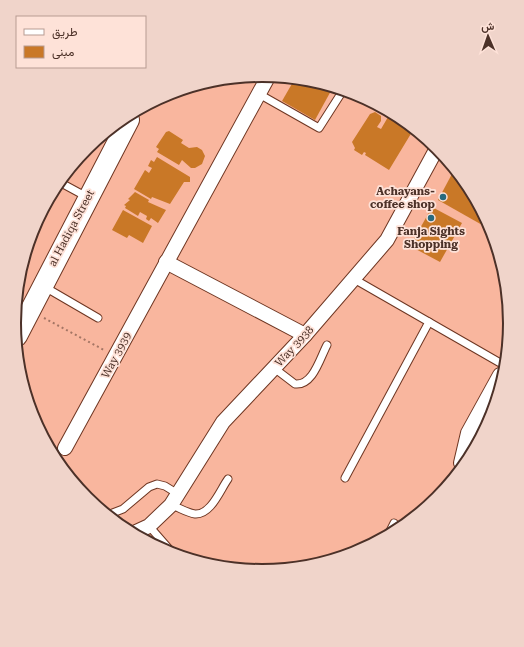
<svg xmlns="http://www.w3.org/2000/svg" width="524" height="647" font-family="'Roboto Serif',Vazirmatn,serif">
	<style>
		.building { fill: #c97827 }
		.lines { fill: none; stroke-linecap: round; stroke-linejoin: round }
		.lane-casing { stroke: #6e3622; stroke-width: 9 }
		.street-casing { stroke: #6e3622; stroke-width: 16 }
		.secondary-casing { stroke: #6e3622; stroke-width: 22 }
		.path { stroke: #a47564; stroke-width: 2; stroke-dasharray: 2 3; stroke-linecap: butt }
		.lane { stroke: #fff; stroke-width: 7 }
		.street { stroke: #fff; stroke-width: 14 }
		.secondary { stroke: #fff; stroke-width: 20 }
		.poi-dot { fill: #296a7e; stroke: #fee2d8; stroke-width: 1.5 }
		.labels { text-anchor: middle; stroke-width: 3.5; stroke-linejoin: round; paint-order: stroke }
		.poi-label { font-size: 11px; font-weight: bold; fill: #4c3128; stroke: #fee2d8; text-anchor: end }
		.street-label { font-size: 11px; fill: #4c3128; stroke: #fee2d8 }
		.rim { fill: none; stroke: #4c3128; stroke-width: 2 }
	</style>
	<rect width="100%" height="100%" fill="#f9b69e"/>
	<g class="building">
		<path d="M293 82 332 89 315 120 282 101Z"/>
		<path d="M375 112 381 116V121L377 127 381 129 388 117 412 132 389 170 365 155 366 153 364 152 362 155 354 150 355 148 352 142 370 114Z"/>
		<path d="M169 131 183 140 181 143 189 148 197 147 202 150 205 156 202 164 195 168H191L182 160 179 165 157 152 159 149 156 147 166 132Z"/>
		<path d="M157 157 190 177V182H184L170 204 152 197 151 199 134 189 145 170 149 173 152 168 148 166 151 160 154 162Z"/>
		<path d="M453 172 491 229V230L438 200Z"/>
		<path d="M135 192 149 200 148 202 166 210 158 223 151 218 149 221 146 219 147 216 140 212 138 216 125 208 126 206 124 205 130 200 128 199Z"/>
		<path d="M432 207 462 223 440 262 410 246Z"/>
		<path d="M123 210 152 226 143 243 129 235 127 238 112 230Z"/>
		<path d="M492 412 491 419 489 422 487 421Z"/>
	</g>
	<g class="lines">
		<defs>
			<g id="lane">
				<path d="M259 94 319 128 342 92"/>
				<path d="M63 184 87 197"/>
				<path d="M354 279 502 364"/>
				<path d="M43 286 98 318"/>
				<path d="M274 368 295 384C313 386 320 358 327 345"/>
				<path d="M468 433 478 438"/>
				<path d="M345 478 429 322"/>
				<path d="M171 505C178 507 187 513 195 514 211 515 220 490 228 479"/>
				<path d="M110 514 123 509 149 487 157 484 165 486 178 494"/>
				<path d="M149 526 170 550 180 555"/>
				<path d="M390 531 394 523"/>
			</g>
			<g id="street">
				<path d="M166 262 305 335"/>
				<path d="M65 448 268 77"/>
				<path d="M461 463 468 433 500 375"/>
				<path d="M136 532 149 526 171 505 223 422 305 335 387 240 437 148"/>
			</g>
			<path id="secondary" d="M17 336 129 120"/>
		</defs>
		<use href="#lane" class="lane-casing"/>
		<use href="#street" class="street-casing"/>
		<use href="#secondary" class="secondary-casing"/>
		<path class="path" d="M44 318 104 350"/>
		<use href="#lane" class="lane"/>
		<use href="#street" class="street"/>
		<use href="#secondary" class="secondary"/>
	</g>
	<g class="poi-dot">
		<circle cx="443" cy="197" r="4"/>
		<circle cx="431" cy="218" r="4"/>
	</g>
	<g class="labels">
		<g class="poi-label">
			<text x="435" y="195">Achayans-<tspan x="435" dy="13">coffee shop</tspan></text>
			<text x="431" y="235" text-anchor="middle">Fanja Sights<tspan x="431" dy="13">Shopping</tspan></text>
		</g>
		<g class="street-label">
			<text transform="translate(71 228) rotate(-62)" y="4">al Hadiqa Street</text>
			<text transform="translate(294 346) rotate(-47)" y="4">Way 3938</text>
			<text transform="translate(116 355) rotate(-62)" y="4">Way 3939</text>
		</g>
	</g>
	<path d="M0 0H524V647H0ZM21 323a241 241 0 1 1 482 0a241 241 0 1 1-482 0Z" fill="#f0d4ca" fill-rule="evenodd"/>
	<path class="rim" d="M21 323a241 241 0 1 1 482 0a241 241 0 1 1-482 0Z"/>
	<rect x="16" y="16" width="130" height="52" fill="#fee2d8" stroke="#b79b92"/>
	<rect x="24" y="29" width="20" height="6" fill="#ffffff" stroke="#b79b92"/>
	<text x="52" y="36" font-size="12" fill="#4c3128">طريق</text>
	<rect x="24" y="46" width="20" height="12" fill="#c97827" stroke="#b79b92"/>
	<text x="52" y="56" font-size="12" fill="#4c3128">مبنى</text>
	<g transform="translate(488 36) rotate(358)" stroke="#fee2d8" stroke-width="3" paint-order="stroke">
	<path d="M0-3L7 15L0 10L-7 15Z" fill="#4c3128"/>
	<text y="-6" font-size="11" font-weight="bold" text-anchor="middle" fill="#4c3128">ش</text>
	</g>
</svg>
